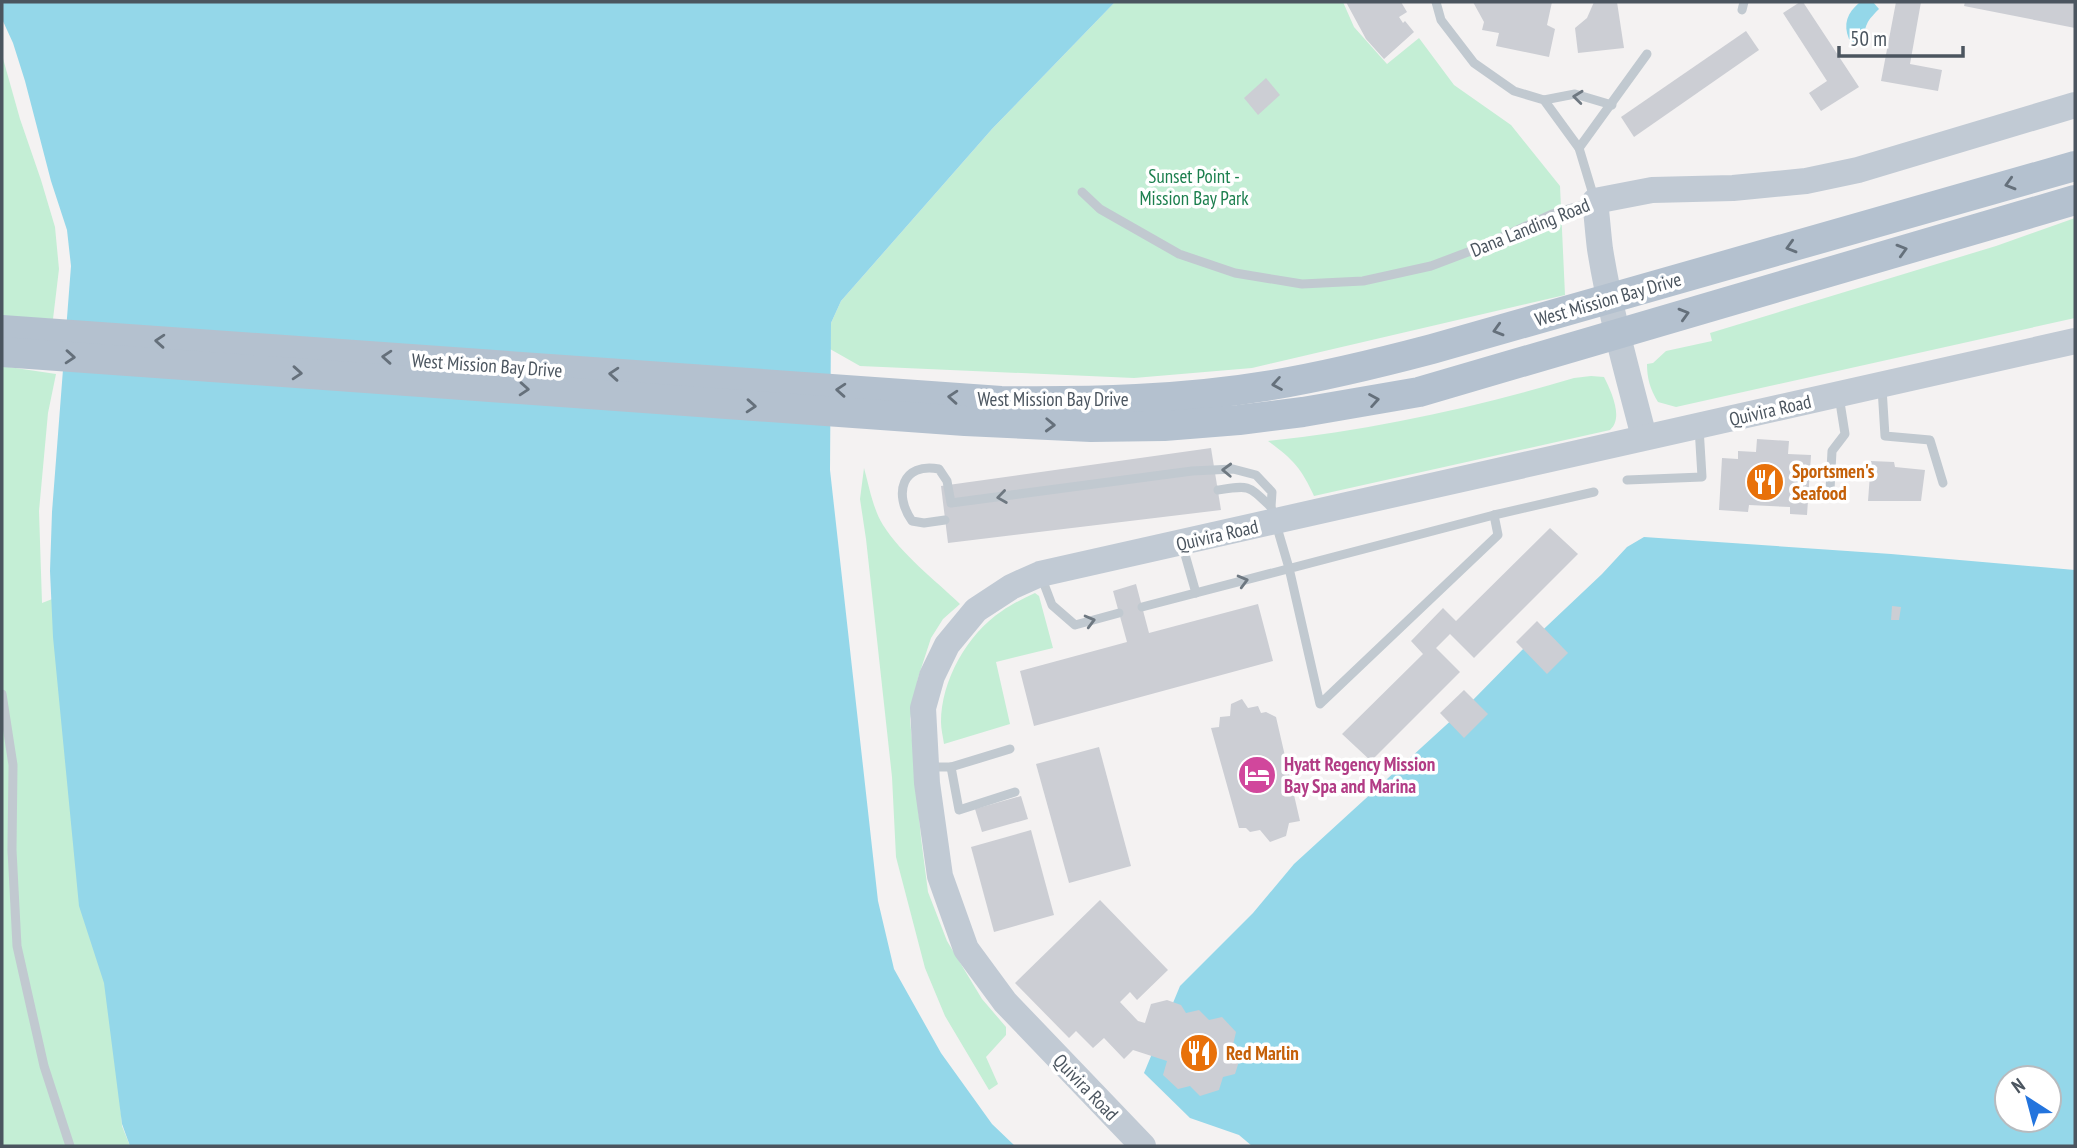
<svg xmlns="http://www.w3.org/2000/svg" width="2077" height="1148" font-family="'PT Sans Narrow',sans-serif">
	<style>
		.green { fill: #c4eed5 }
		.water { fill: #94d7e9; fill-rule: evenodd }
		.building { fill: #ccced4 }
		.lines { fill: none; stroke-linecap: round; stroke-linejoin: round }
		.lane { stroke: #c1c9d0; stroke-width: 9 }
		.secondary { stroke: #c1cad4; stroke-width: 26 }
		.primary { stroke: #b4c1cf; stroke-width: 30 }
		.oneway { stroke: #6e7881 }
		.oneway2 { stroke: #65707b }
		.labels { text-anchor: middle; stroke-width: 7; stroke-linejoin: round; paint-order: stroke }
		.park-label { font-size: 19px; fill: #1c7f4e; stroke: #fff }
		.street-label { font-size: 19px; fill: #4b555f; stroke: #fff }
		.food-label { font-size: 19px; font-weight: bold; fill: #c56008; stroke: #fff; text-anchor: start }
		.hotel-label { font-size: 19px; font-weight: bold; fill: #b23c85; stroke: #fff; text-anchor: start }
	</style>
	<rect width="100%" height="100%" fill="#f4f2f2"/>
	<g class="green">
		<path d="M1115 2H1343L1354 27 1387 64 1419 38 1454 85 1511 125 1560 186 1565 295 1252 368 1134 378 860 366 830 349 831 323 841 301 992 129Z"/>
		<path d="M2 55 20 119 41 180 55 227 59 269 53 319 2 316Z"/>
		<path d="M2075 218V318L1676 407 1658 402C1650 389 1647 378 1647 364L1653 363 1666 351 1712 341 1710 333 1996 246Z"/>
		<path d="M2 366 56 374 48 413 39 511 42 603 60 596 109 969 122 1126 130 1146H2Z"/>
		<path d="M1591 376 1604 377C1611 391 1624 418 1610 430L1314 496C1302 469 1292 458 1268 441 1372 430 1474 408 1574 378Z"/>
		<path d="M864 468C869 486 873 509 883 525 902 555 934 579 960 604L943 619 931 638 918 678 910 719 921 838 928 892 947 941 982 999 1006 1027V1035L986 1057 998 1084 989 1090 945 1016 925 968 896 857 892 777 866 539 860 499Z"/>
		<path d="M1035 593 1039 596 1053 648 996 662 1010 724 944 744C943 737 941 729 941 722 941 681 967 634 1002 611 1012 604 1024 598 1035 593Z"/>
	</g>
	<g class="water">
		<path d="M2 2H1115L992 129 841 301 831 323 830 470 878 901 894 969 941 1053 992 1124 1015 1146H130L122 1124 104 983 79 906 53 637 50 571 52 512 71 266 67 230 51 181 25 81 13 43 2 19Z"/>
		<path d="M1860 2H1873L1879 9C1875 13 1869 19 1867 24 1862 34 1869 38 1855 43L1849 39C1843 24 1847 13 1860 2Z"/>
		<path d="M1644 537 1891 554 2075 570V1146H1252L1239 1135 1190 1118 1144 1073 1180 986 1253 913 1294 864 1468 705 1529 643 1602 574 1627 547ZM2007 1078H2049V1120H2007Z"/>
	</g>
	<g class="building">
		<path d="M1346 2H1401L1407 12 1399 17 1403 23 1405 21 1414 32 1384 59 1366 39Z"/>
		<path d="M1473 2H1552L1547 25 1555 29 1549 57 1496 46 1499 33 1482 30 1484 22Z"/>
		<path d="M1594 2H1617L1624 48 1578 53 1575 28 1587 18Z"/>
		<path d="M1800 2H1803L1859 87 1821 111 1809 93 1827 81 1783 13Z"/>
		<path d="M1896 2H1921L1910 64 1942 70 1938 91 1881 81Z"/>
		<path d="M1965 2H2075V28L1964 6Z"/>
		<path d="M1746 31 1759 50 1634 137 1621 117Z"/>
		<path d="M1266 78 1280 95 1258 115 1244 98Z"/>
		<path d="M1757 439 1789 441 1788 454 1811 455 1807 515 1790 514V507L1749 505 1748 512 1719 510 1722 458 1738 459V451L1756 452Z"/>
		<path d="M1211 448 1221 510 948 543 941 486Z"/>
		<path d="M1871 461 1894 462 1895 467 1925 470 1921 501H1868Z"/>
		<path d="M1550 528 1578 554 1474 658 1450 634 1436 648 1460 672 1371 761 1342 734 1423 654 1411 641 1443 608 1456 621Z"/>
		<path d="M1136 584 1149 633 1258 604 1273 661 1034 726 1020 671 1127 642 1113 591Z"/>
		<path d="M1892 606 1901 607 1899 620H1891Z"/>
		<path d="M1537 621 1568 653 1547 674 1516 642Z"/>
		<path d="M1464 690 1488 714 1464 738 1440 713Z"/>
		<path d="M1242 699 1248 708 1258 706 1261 713 1266 712 1276 717 1300 821 1289 823 1286 836 1270 842 1260 830 1250 832 1246 828H1239L1211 728 1219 727 1220 717 1230 716 1231 704Z"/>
		<path d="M1099 747 1131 866 1069 883 1036 764Z"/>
		<path d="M1021 796 1028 819 982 832 975 809Z"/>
		<path d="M1031 830 1054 915 994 932 971 847Z"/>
		<path d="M1100 900 1168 970 1137 1000 1130 992 1120 1002 1138 1021 1145 1023 1151 1004 1167 1000 1181 1005 1186 1013 1199 1010 1209 1020 1222 1017 1236 1032 1233 1045 1241 1055 1235 1074 1223 1077 1219 1090 1200 1096 1190 1086 1178 1089 1163 1075 1167 1061 1133 1050 1124 1059 1104 1038 1093 1048 1076 1031 1069 1038 1015 983Z"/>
	</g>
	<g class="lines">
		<g class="lane">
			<path d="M1742 10 1744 2"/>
			<path d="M1544 100 1575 94 1612 105"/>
			<path d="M1579 148 1647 54"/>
			<path d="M1082 192 1100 209 1179 254 1235 273 1302 284 1363 281 1431 266 1476 249 1552 214 1595 201 1579 148 1544 100 1514 91 1474 63 1441 20 1436 2"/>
			<path d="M1882 388 1885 436 1930 440 1943 483"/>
			<path d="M1627 480 1702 477 1699 427"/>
			<path d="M1218 490C1250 485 1248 485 1271 507"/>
			<path d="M1830 490 1832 451 1845 434 1839 396"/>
			<path d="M1494 515 1594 492"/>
			<path d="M945 520 924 523 912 521C893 494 902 462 939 469L947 481 951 503 1192 471 1233 469 1256 475 1272 492 1271 507 1289 568 1320 704 1498 535 1494 515 1142 607"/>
			<path d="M1182 544 1196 593"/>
			<path d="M1041 576 1052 605 1075 625 1119 613"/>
			<path d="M2 694 13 765 12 850 17 946 44 1066 70 1146"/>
			<path d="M928 767H951L1010 749"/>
			<path d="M951 767 959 810 1015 792"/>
		</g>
		<g class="secondary">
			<path d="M1644 437C1628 375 1610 312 1600 249 1598 233 1597 217 1595 201L1652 190 1733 188 1806 181 1858 170 2075 105"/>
			<path d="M1143 1146 1005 1002 966 949 940 876 927 783 923 708 932 676 947 645 976 610 1011 587 1040 574 2075 341"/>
		</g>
		<g class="primary">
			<path d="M2 330 1001 401C1091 402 1182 400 1272 385 1326 376 1379 363 1432 349L2075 166"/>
			<path d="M2 352 965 421 1091 427 1164 426 1239 420 1303 412 1419 392 2075 200"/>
		</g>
	</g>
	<defs><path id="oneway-chevron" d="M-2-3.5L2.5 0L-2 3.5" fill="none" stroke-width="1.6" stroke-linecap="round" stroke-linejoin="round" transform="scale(1.75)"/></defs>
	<g class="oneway">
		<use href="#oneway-chevron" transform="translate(1578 97) rotate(-174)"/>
		<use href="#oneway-chevron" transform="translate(1227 470) rotate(-178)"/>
		<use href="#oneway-chevron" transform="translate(1002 497) rotate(172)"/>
		<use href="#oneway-chevron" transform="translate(1243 581) rotate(-15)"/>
		<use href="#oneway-chevron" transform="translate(1090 621) rotate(-15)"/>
	</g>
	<g class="oneway2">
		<use href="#oneway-chevron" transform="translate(2010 184) rotate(164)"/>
		<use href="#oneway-chevron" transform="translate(1791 247) rotate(164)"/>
		<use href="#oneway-chevron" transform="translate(1902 250) rotate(-16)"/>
		<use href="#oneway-chevron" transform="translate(1684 314) rotate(-16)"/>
		<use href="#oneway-chevron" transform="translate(1498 330) rotate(164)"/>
		<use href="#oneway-chevron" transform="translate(160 341) rotate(-176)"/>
		<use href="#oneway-chevron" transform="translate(70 357) rotate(4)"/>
		<use href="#oneway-chevron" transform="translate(387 357) rotate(-176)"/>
		<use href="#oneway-chevron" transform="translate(297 373) rotate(4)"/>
		<use href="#oneway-chevron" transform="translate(614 374) rotate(-176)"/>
		<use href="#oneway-chevron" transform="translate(1277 384) rotate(170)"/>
		<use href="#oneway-chevron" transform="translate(524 389) rotate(4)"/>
		<use href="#oneway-chevron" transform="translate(841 390) rotate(-176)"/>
		<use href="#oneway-chevron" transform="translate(953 397) rotate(-176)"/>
		<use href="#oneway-chevron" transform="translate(1374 400) rotate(-10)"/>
		<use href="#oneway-chevron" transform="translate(751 406) rotate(4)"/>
		<use href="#oneway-chevron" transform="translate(1050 425) rotate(2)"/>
	</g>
	<defs>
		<symbol id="restaurant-disc" viewBox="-11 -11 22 22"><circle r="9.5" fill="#e8710a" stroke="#fff"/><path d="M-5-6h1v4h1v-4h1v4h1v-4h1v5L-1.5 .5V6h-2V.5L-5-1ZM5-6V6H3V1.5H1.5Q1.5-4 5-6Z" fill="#fff"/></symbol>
		<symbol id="hotel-disc" viewBox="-11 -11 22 22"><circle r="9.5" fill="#d1479c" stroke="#fff"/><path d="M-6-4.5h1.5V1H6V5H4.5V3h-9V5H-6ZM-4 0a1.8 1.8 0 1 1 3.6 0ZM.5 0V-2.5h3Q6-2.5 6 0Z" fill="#fff"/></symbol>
	</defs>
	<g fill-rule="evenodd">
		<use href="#restaurant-disc" x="1743" y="460" width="44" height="44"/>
		<use href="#hotel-disc" x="1235" y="753" width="44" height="44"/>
		<use href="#restaurant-disc" x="1177" y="1031" width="44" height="44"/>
	</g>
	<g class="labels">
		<g class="park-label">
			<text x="1194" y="183">Sunset Point -<tspan x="1194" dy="22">Mission Bay Park</tspan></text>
		</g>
		<g class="street-label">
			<text transform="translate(1530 227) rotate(-22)" y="7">Dana Landing Road</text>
			<text transform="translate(1608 299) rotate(-16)" y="7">West Mission Bay Drive</text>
			<text transform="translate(487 365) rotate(4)" y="7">West Mission Bay Drive</text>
			<text x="1053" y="406">West Mission Bay Drive</text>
			<text transform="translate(1770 410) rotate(-13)" y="7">Quivira Road</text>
			<text transform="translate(1217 535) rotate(-13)" y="7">Quivira Road</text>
			<text transform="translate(1086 1087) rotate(46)" y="7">Quivira Road</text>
		</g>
		<g class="food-label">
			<text x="1792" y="478">Sportsmen's<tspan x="1792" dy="22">Seafood</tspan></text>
			<text x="1226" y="1060">Red Marlin</text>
		</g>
		<g class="hotel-label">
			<text x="1284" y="771">Hyatt Regency Mission<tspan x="1284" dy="22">Bay Spa and Marina</tspan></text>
		</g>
	</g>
	<rect width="2077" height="1148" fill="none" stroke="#4b555f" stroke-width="7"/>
	<g transform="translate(2028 1099) rotate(324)"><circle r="33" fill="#ffffff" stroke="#b7bbbf" stroke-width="2"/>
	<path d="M0-5L12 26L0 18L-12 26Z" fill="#2374dd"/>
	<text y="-10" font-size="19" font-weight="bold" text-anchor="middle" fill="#4b555f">N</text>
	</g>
	<path d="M1839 46v10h124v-10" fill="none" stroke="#4b555f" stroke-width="3.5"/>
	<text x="1850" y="46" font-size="21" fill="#4b555f" stroke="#ffffff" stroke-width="5" paint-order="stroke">50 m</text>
</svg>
